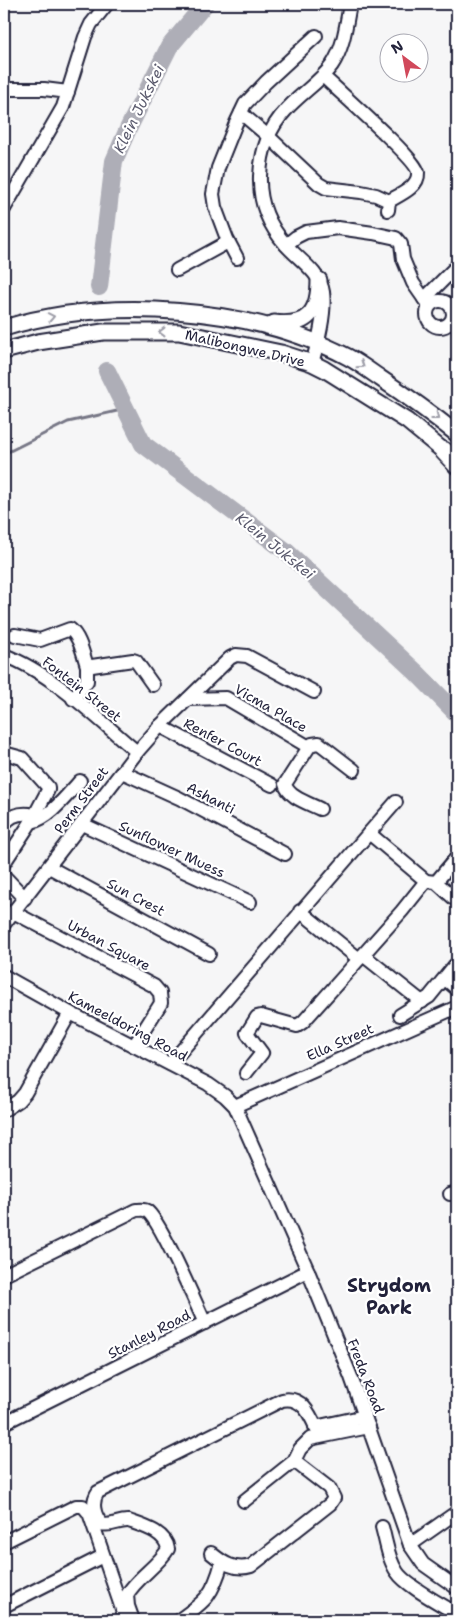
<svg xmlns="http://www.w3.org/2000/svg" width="461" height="1624" font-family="'Shantell Sans',sans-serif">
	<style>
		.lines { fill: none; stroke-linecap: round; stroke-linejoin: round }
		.stream { stroke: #767685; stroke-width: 3 }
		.river { stroke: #aeaeb7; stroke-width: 18 }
		.minor-casing { stroke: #22223b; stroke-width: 16 }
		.major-casing { stroke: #22223b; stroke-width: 19 }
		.highway-casing { stroke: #22223b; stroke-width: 21 }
		.minor { stroke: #fff; stroke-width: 12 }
		.major { stroke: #fff; stroke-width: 15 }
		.highway { stroke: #fff; stroke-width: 18 }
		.oneway { stroke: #9c9ca7 }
		.labels { text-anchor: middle; stroke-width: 4.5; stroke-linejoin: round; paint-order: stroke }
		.street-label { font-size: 14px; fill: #22223b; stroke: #fff }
		.water-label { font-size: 15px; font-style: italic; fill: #5a5a6d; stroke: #fff }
		.district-label { font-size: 19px; font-weight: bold; fill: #22223b; stroke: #fff }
	</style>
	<rect width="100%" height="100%" fill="#f6f6f7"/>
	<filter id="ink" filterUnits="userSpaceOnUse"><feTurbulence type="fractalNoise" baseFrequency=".02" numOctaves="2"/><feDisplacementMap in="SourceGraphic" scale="10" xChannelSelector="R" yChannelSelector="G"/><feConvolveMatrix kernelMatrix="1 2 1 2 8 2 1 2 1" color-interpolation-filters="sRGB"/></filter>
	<g filter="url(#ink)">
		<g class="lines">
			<path class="stream" d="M4 454 68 422 126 409"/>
			<g class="river">
				<path d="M99 287 114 161 128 129 169 47 205 4"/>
				<path d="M107 371 143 444 287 552 417 673 457 714"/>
			</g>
			<defs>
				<g id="minor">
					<path d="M323 76C337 90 418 160 418 173 419 187 399 195 389 201"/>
					<path d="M4 89H44L68 92"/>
					<path d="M241 113 268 136 319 184 326 188 361 192 376 195 389 201 388 210"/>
					<path d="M4 209 63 107 85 37 91 24 107 4"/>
					<path d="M286 245 296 237 306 232 338 228 373 233 396 238 401 244 403 259 413 283 429 306"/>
					<path d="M237 258 227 239 215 207 213 194 218 168 236 123 245 104 266 82 316 36"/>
					<path d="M177 270 228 242"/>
					<path d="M424 299 457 266"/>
					<circle cx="440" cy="314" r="13"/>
					<path d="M312 363C318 343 326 313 323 292 320 272 298 259 286 245 269 226 259 202 260 176 261 152 269 128 286 110 300 94 319 83 332 65 344 47 346 25 350 4"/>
					<path d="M15 635 40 640 70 629C80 637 83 654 87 666H92L133 660 136 661 153 685"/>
					<path d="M4 655C52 673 98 719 137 752"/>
					<path d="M73 699 87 681V666"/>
					<path d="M188 699 226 698 309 747"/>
					<path d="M160 726 272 785"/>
					<path d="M4 753 22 758 48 787V790L31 822 4 863"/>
					<path d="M122 772 179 798 285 854"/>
					<path d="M320 809C308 803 288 797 285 784L309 747 312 744 319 743 354 770"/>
					<path d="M82 824 250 902"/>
					<path d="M4 825C9 816 19 813 29 814L31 816V822C49 819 68 794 80 781"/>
					<path d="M369 833 396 802"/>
					<path d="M49 867 209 954"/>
					<path d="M4 876 25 898"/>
					<path d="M436 882 457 857"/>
					<path d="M300 911 359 959"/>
					<path d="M13 912 154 986 160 993 161 1003 134 1046"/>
					<path d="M4 924 137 752 160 726 230 658 236 655 247 656 314 692"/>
					<path d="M363 955 422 1002"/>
					<path d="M4 976 70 1013 208 1084 225 1096 235 1106 308 1271 351 1377 410 1545 423 1564 457 1588"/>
					<path d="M445 979 457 989"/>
					<path d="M400 1015 429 997 455 965"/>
					<path d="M170 1064 369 833 426 881 436 882 457 901"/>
					<path d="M246 1073 262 1053 247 1033 257 1017 261 1016 297 1026 303 1022 402 911 426 881"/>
					<path d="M235 1106 457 1007"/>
					<path d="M4 1110 18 1101 25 1093 70 1013"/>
					<path d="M450 1194 457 1192"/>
					<path d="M4 1275 136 1210C139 1210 144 1209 147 1211 160 1220 196 1304 205 1323"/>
					<path d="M4 1423 308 1271"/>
					<path d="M315 1427 365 1416"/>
					<path d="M244 1501 294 1461 300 1449 310 1439 369 1427"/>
					<path d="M382 1527C386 1541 388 1559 397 1572 406 1586 441 1604 457 1614"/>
					<path d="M4 1542 76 1506H83L89 1513 123 1612"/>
					<path d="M410 1545 457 1512"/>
					<path d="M211 1553C223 1563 235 1571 251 1566L330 1504 334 1498 329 1488 294 1461"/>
					<path d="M4 1606 103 1556"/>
					<path d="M4 1618 5 1620"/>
					<path d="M133 1620 128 1606 127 1595C135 1579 158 1566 168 1549 166 1532 143 1526 129 1521 119 1520 111 1527 102 1524 94 1516 91 1502 98 1492L282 1400C305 1395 312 1420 320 1436"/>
					<path d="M179 1620C206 1601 213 1595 222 1562"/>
				</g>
				<g id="major">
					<path d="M274 323C308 327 319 312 319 280"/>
					<path d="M4 328C108 296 251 306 348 357 359 363 370 371 380 378 407 396 432 414 457 434"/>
					<path d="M4 351 38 342 103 332H179L281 353 312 363 324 369 407 421 452 458"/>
				</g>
				<path id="highway" d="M444 451 457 465"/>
			</defs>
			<use href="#minor" class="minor-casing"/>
			<use href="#major" class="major-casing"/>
			<use href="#highway" class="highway-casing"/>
			<use href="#minor" class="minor"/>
			<use href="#major" class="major"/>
			<use href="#highway" class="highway"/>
		</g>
		<defs><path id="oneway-chevron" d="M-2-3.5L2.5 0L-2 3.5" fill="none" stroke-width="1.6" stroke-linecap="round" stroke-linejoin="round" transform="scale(1.25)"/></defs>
		<g class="oneway">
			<use href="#oneway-chevron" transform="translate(51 317) rotate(-11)"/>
			<use href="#oneway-chevron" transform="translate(162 332) rotate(180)"/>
			<use href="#oneway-chevron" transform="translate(361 365) rotate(34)"/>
			<use href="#oneway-chevron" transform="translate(436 417) rotate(37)"/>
		</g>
	</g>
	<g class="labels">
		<g class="street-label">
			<text transform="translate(245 348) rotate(13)" y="5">Malibongwe Drive</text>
			<text transform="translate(82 689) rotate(38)" y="5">Fontein Street</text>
			<text transform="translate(271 708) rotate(30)" y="5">Vicma Place</text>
			<text transform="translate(223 742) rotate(28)" y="5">Renfer Court</text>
			<text transform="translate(211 798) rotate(27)" y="5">Ashanti</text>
			<text transform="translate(81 800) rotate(-53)" y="5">Perm Street</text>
			<text transform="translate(172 849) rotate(25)" y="5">Sunflower Muess</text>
			<text transform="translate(136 897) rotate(28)" y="5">Sun Crest</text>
			<text transform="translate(109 945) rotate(28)" y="5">Urban Square</text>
			<text transform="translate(128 1026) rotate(28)" y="5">Kameeldoring Road</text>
			<text transform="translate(340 1042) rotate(-24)" y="5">Ella Street</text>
			<text transform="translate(149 1334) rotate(-27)" y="5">Stanley Road</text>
			<text transform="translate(366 1376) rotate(69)" y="5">Freda Road</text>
		</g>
		<g class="water-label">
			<text transform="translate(139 109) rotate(-64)" y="5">Klein Jukskei</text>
			<text transform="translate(275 546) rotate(39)" y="5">Klein Jukskei</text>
		</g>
		<g class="district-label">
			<text x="389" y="1292">Strydom<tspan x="389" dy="22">Park</tspan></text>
		</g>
	</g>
	<rect width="461" height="1624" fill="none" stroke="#fff" stroke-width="20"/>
	<rect x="10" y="10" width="441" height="1604" fill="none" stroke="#22223b" stroke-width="2" filter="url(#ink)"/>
	<g transform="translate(404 58) rotate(328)"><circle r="24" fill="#ffffff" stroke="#a7a7b1"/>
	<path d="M0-4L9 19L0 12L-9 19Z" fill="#d1495b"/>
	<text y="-8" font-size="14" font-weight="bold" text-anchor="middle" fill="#22223b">N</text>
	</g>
</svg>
